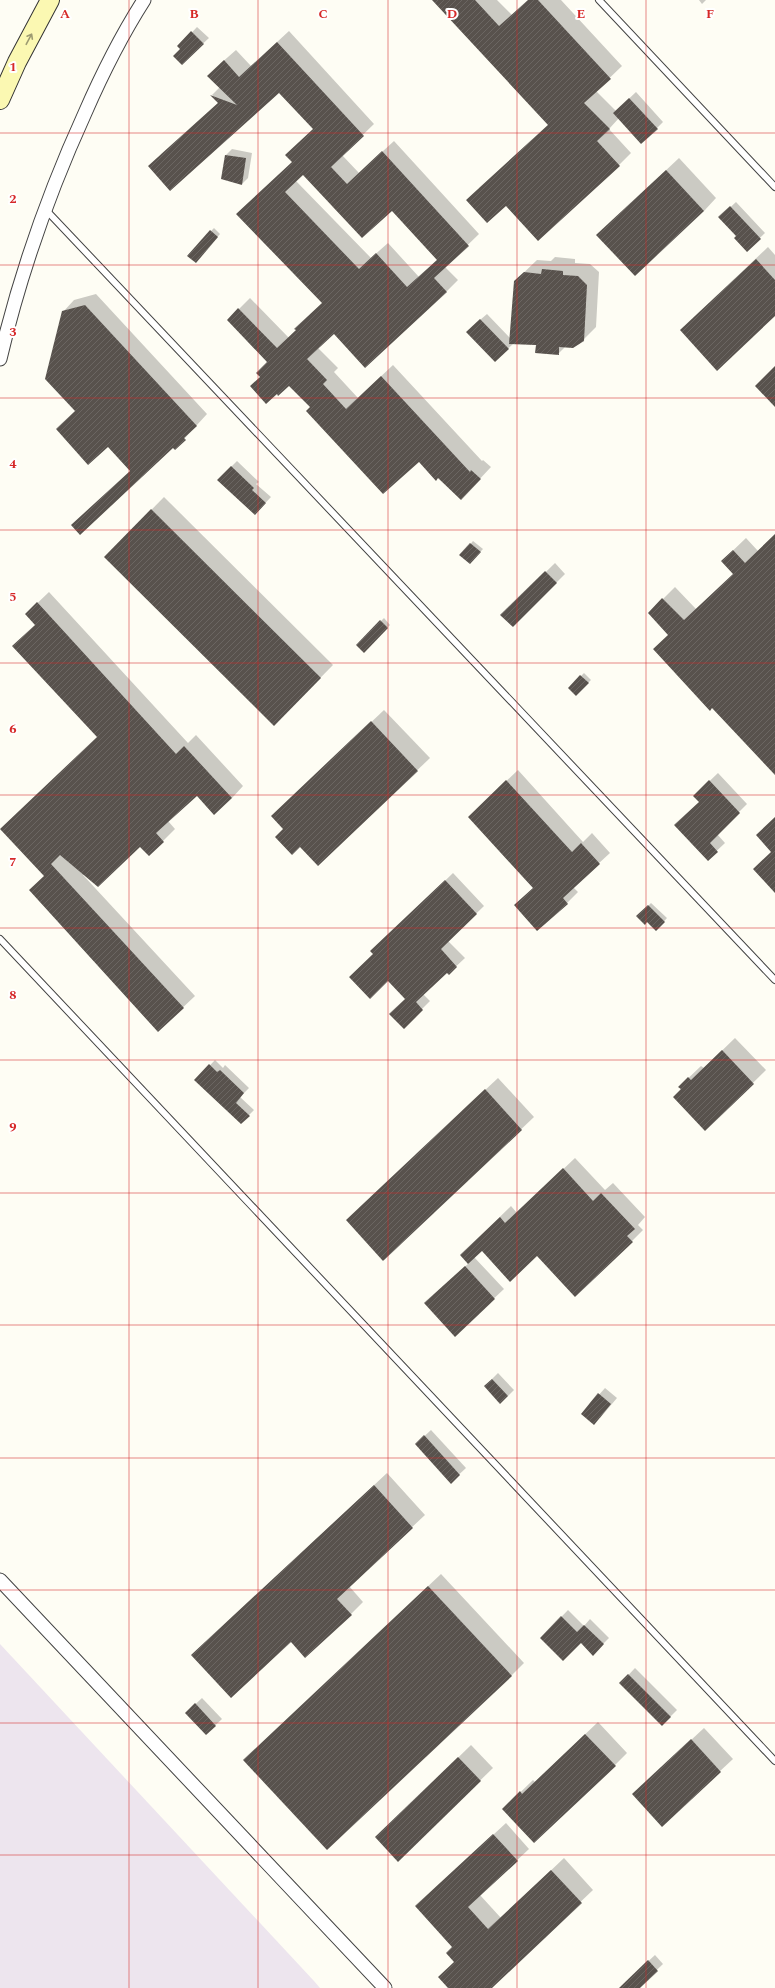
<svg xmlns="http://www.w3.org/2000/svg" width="775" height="1988" font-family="Spectral,serif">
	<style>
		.industrial { fill: #ede5ee }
		.shadow { fill: #0003; fill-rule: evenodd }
		.building { fill: url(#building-hatch); fill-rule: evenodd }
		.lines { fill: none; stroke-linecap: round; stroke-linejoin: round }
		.lane-casing { stroke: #434343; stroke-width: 8 }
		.street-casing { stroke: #434343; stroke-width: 15 }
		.secondary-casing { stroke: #323232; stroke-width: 20 }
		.lane { stroke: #fff; stroke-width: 6 }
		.street { stroke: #fff; stroke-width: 13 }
		.secondary { stroke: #fbf8b2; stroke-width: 18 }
		.oneway { stroke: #9d9b71 }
		.grid { fill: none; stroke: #d62828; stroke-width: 1; stroke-opacity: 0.55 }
		.grid-label { font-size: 13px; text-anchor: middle; font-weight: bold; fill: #d62828; stroke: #fff; stroke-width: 4; stroke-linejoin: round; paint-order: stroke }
	</style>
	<defs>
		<pattern id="building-hatch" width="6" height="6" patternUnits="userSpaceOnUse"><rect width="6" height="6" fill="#58524d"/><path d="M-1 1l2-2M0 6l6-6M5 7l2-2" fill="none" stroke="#6b6662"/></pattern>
	</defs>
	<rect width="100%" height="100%" fill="#fefdf4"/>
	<path class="industrial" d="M0 1644 314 1981 320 1988H0Z"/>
	<g class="shadow">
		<path d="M434 0H497L512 15 528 0H561L622 66 596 91 616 111 636 92 663 122 657 128 619 118 609 129 631 153 619 165 506 204 479 188 549 124Z"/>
		<path d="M699 0H706L702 4Z"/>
		<path d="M197 27 209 38 182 63V49L179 46Z"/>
		<path d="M289 31 374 124 342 155 359 173 394 141 479 234 445 267 458 280 446 292 335 332 318 348 338 368 334 372 358 398 393 365 482 461 483 460 491 467 461 499 419 460 311 407 289 384 261 376 269 362 228 320 250 298 289 338 323 303 237 214 293 162 314 129 280 91 160 155 219 102 212 95 220 87V64L236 50 251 66ZM303 174 392 209 438 259 419 277 388 243 371 258 296 181Z"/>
		<path d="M232 149 252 153 248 178 242 184 226 155Z"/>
		<path d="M679 158 716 198 704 211 610 223Z"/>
		<path d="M736 202 765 233 747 250 737 236 720 217Z"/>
		<path d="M214 228 220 234 198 259 188 255Z"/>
		<path d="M768 247 775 255V315L693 318Z"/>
		<path d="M555 257 575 259V263L590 264 599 272 596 327 583 340 566 346 558 354 537 345 514 343 495 361 473 326 487 314 511 339 515 281 537 260 551 261Z"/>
		<path d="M96 294 207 414 175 449 173 447 131 470 76 411 63 312 74 300Z"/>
		<path d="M237 461 259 482 256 484 271 497 255 514 218 480Z"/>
		<path d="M164 497 333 665 274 725 105 557Z"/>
		<path d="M775 535V774L669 634 649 613 675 587 696 609 734 574 722 561 746 538 758 551Z"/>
		<path d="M473 541 483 549 470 563 461 555Z"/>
		<path d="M555 563 565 574 513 626 502 615Z"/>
		<path d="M49 592 188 743 196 735 243 786 232 798 197 794 168 821 175 829 149 855 141 846 83 875 195 996 158 1031 71 936 72 935 45 876 1 829 98 737 36 624 26 614Z"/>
		<path d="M384 618 390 625 364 652 357 645Z"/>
		<path d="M584 673 591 680 576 695 569 688Z"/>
		<path d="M384 710 430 758 318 865 285 829V804Z"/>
		<path d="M518 770 583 842 592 833 610 853 573 887 578 892 567 903 515 905 534 887 480 806Z"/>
		<path d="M718 773 747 804 717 834 725 843 708 859 700 802 694 796Z"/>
		<path d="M453 873 484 906 448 941 465 958 449 973 447 971 423 994 430 1001 404 1027 406 999 374 954 380 944Z"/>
		<path d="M651 903 667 918 656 930 647 921 638 916Z"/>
		<path d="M735 1038 766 1070 705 1130 679 1087 701 1066 704 1068Z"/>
		<path d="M215 1060 223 1068 225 1065 249 1088 240 1097 254 1110 241 1123 196 1080Z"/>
		<path d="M498 1078 534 1117 384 1260 359 1208Z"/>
		<path d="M575 1158 605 1190 613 1183 645 1217 638 1225 643 1230 632 1241 537 1255 482 1250 474 1257 504 1289 455 1335 435 1294 469 1263 472 1244 511 1206 517 1213Z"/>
		<path d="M498 1373 514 1390 508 1396 485 1386Z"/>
		<path d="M605 1388 617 1398 600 1418 582 1414Z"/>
		<path d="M431 1430 466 1468 451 1482 416 1444Z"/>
		<path d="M387 1473 425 1515 349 1586 363 1602 351 1614 291 1641 205 1643Z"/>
		<path d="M441 1574 524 1663 511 1676 244 1760Z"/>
		<path d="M568 1610 584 1626 590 1619 609 1638 593 1654 581 1642 541 1638Z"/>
		<path d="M635 1668 677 1710 662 1725 621 1683Z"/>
		<path d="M202 1698 222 1719 206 1734 186 1713Z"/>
		<path d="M598 1722 627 1753 615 1765 503 1809 533 1780 535 1782Z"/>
		<path d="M704 1728 733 1759 662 1825 646 1782Z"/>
		<path d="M471 1745 493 1768 398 1860 389 1825Z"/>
		<path d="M506 1823 529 1849 480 1895 501 1918 564 1858 593 1890 490 1988H450L455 1961 454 1947 429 1894Z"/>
		<path d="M655 1955 663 1964 638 1988H623L628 1980Z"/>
	</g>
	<g class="building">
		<path d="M432 0H475L499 26 528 0H538L611 79 584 103 610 129 597 141 620 166 538 241 506 206 487 223 466 200 548 125Z"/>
		<path d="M191 31 204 44 182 65 173 56 180 49 177 46Z"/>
		<path d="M277 42 364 136 331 167 347 184 382 151 469 246 434 278 447 292 365 368 334 334 307 359 327 380 323 384 346 409 381 376 470 472 471 470 481 479 461 500 438 478 436 481 419 462 383 494 306 411 310 407 289 386 278 396 277 394 266 404 250 386 260 377 256 373 267 362 227 320 238 308 277 348 296 330 294 329 322 303 236 214 292 162 285 155 313 129 279 93 170 191 148 166 218 103 210 95 237 105 207 76 224 60 239 77ZM303 175 362 238 392 211 437 260 407 287 376 253 359 269 285 192Z"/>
		<path d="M629 98 658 129 641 144 613 113Z"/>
		<path d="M225 155 246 158 242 185 221 179Z"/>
		<path d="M666 170 704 211 635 276 596 235Z"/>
		<path d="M730 206 761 239 747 252 734 238 736 236 718 217Z"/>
		<path d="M210 230 218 237 196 263 187 256Z"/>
		<path d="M756 259 775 280V316L717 371 680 330Z"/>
		<path d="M542 269 563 271V275L578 276 587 285 584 341 573 348 559 347V355L535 353 536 345 509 344 514 281 524 272 541 274Z"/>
		<path d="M85 305 197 426 184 438 186 440 175 450 173 448 80 535 71 525 130 471 108 447 88 465 56 429 75 411 45 379 62 311Z"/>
		<path d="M480 319 509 349 495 362 466 332Z"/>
		<path d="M775 366V407L755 386Z"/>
		<path d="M231 466 254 488 252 490 266 503 255 515 217 480Z"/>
		<path d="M151 509 321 678 274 726 104 557Z"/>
		<path d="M775 534V775L712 708 710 711 653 649 668 635 648 613 662 598 684 620 733 574 721 561 733 550 745 563Z"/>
		<path d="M470 543 481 552 470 564 459 555Z"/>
		<path d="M545 571 557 583 513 627 500 615Z"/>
		<path d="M37 602 176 754 184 746 232 798 214 815 197 796 156 833 164 842 149 856 140 847 98 887 60 855 51 864 184 1008 158 1032 29 890 44 876 0 829 97 737 12 646 35 625 25 614Z"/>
		<path d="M380 620 388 628 364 653 356 645Z"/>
		<path d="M580 675 589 683 576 696 568 688Z"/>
		<path d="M371 721 418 771 318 866 300 847 292 855 275 837 283 829 271 816Z"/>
		<path d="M506 780 572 852 581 843 600 864 563 898 568 904 537 931 514 905 533 888 468 817Z"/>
		<path d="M709 780 740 813 710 843 718 852 708 861 674 825 699 802 693 796Z"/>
		<path d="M775 817V893L753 869 771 852 756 835Z"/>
		<path d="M445 880 477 914 441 949 457 967 449 975 447 973 416 1002 423 1010 404 1029 389 1014 405 999 388 981 370 999 349 977 373 954 370 951Z"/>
		<path d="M648 905 665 922 656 931 647 922 645 925 636 916Z"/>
		<path d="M722 1050 754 1084 705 1131 673 1097 681 1089 678 1087 688 1077 691 1080Z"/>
		<path d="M209 1064 217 1072 220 1070 244 1093 236 1103 250 1116 241 1124 194 1080Z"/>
		<path d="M485 1089 522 1130 383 1261 346 1220Z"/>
		<path d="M563 1168 593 1201 601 1193 635 1229 627 1236 633 1242 575 1297 537 1256 510 1282 482 1251 468 1264 460 1255 500 1217 505 1223Z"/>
		<path d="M465 1266 495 1299 455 1337 424 1303Z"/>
		<path d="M492 1379 508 1396 500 1404 484 1386Z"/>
		<path d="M598 1393 611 1404 594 1425 581 1414Z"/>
		<path d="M424 1435 460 1475 451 1484 415 1444Z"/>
		<path d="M374 1485 413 1528 337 1599 352 1615 305 1658 291 1642 231 1698 191 1655Z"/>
		<path d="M428 1586 512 1676 327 1850 243 1760Z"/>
		<path d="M561 1616 577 1632 584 1625 604 1644 593 1656 581 1643 563 1661 540 1638Z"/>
		<path d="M628 1674 671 1717 662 1726 619 1683Z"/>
		<path d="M195 1703 216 1726 206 1735 185 1713Z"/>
		<path d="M585 1734 616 1766 534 1843 502 1809 520 1791 522 1794Z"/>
		<path d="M691 1739 721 1772 662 1827 632 1794Z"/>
		<path d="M458 1757 481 1781 398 1862 375 1837Z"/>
		<path d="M493 1834 518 1861 468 1907 488 1929 551 1870 582 1903 492 1988H448L438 1977 454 1962 446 1953 452 1947 415 1906Z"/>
		<path d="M648 1960 658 1971 640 1988H619Z"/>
	</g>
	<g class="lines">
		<defs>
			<g id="lane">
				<path d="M599 0 775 187"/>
				<path d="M46 210 775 980"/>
				<path d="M0 939 775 1761"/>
			</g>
			<g id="street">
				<path d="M0 359C20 274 49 192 85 113 102 74 121 36 144 0"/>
				<path d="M0 1580 385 1988"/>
			</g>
			<path id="secondary" d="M0 100 17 62 50 0"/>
		</defs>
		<use href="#lane" class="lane-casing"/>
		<use href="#street" class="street-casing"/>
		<use href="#secondary" class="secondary-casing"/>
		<use href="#lane" class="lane"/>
		<use href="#street" class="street"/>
		<use href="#secondary" class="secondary"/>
	</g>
	<defs><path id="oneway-shaft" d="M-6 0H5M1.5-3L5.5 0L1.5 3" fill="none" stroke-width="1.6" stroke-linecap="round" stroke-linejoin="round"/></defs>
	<use class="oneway" href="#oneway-shaft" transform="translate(29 39) rotate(-62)"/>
	<path class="grid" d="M129 0V1988M258 0V1988M388 0V1988M517 0V1988M646 0V1988M0 133H775M0 265H775M0 398H775M0 530H775M0 663H775M0 795H775M0 928H775M0 1060H775M0 1193H775M0 1325H775M0 1458H775M0 1590H775M0 1723H775M0 1855H775"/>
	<g class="grid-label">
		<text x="65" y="18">A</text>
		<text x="194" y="18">B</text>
		<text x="323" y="18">C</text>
		<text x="452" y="18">D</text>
		<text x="581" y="18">E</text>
		<text x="710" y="18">F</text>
		<text x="13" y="71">1</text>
		<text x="13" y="203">2</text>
		<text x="13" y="336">3</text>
		<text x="13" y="468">4</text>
		<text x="13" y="601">5</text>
		<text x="13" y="733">6</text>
		<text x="13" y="866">7</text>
		<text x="13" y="999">8</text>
		<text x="13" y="1131">9</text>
	</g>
</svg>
